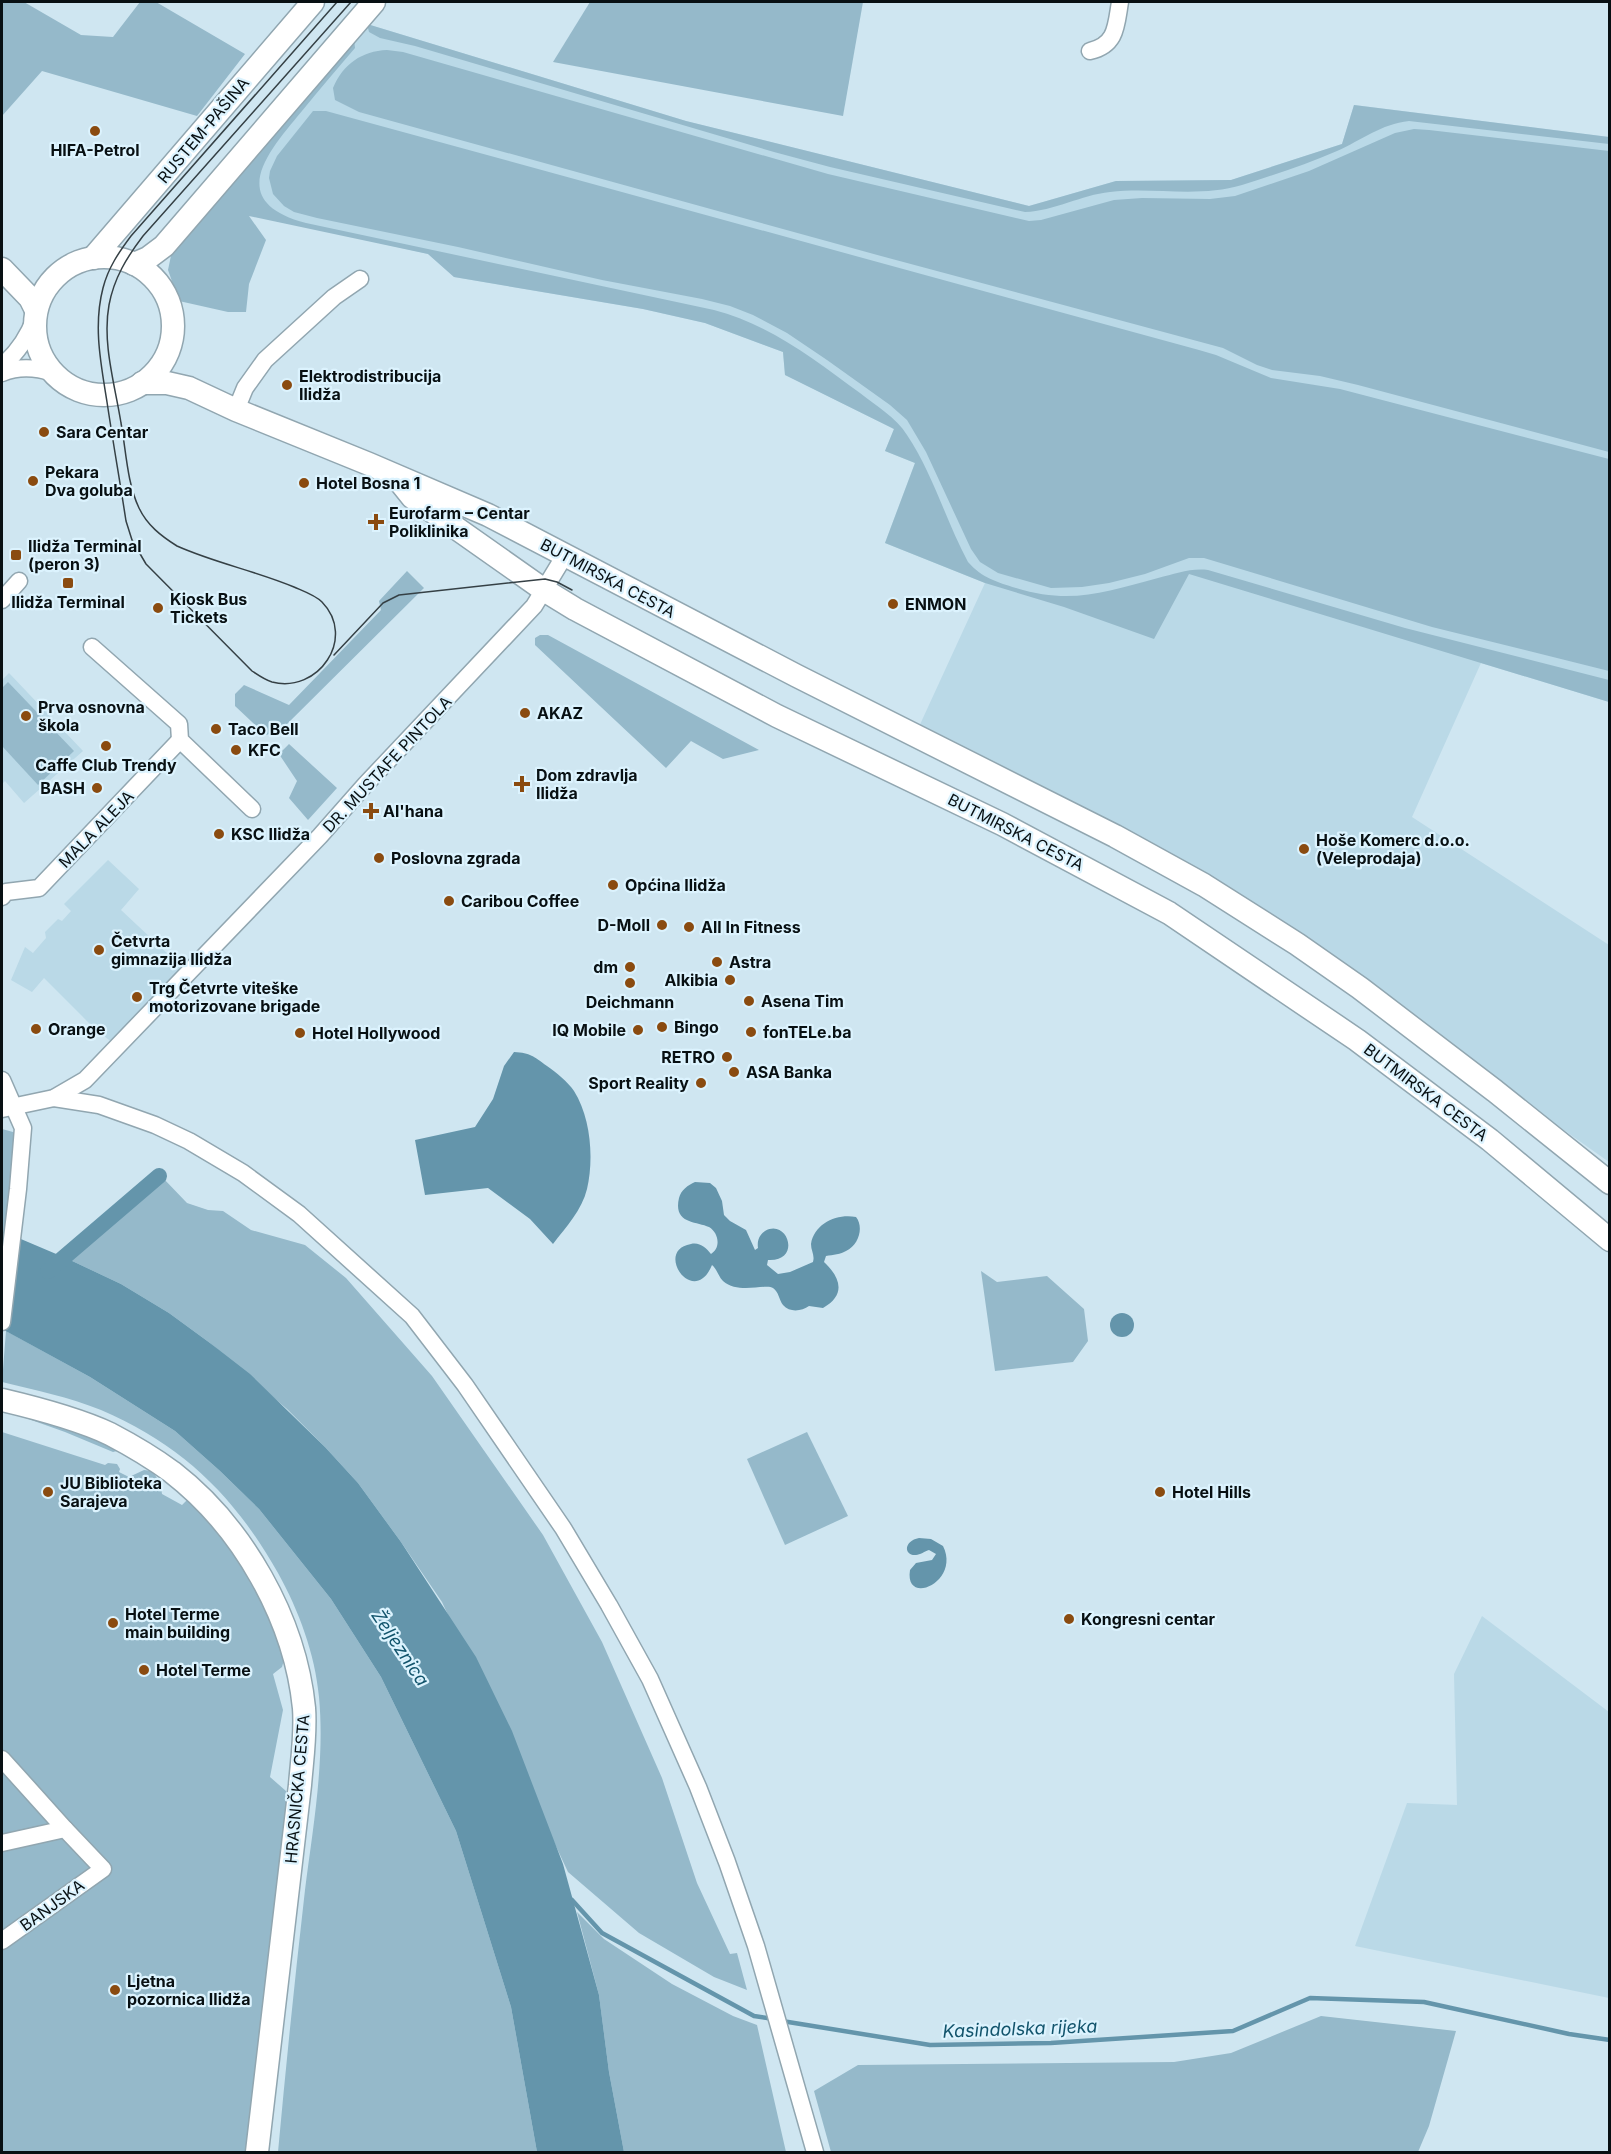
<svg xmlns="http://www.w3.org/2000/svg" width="1611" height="2154" font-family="Inter,sans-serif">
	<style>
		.built { fill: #bad9e7 }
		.green { fill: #95b9ca }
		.water { fill: #6495ab }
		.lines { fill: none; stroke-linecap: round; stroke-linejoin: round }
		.stream { stroke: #6495ab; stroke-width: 4.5 }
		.canal { stroke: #6495ab; stroke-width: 16 }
		.street-casing { stroke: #91a6b0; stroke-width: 19 }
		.secondary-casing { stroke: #91a6b0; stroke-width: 25 }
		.street { stroke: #fff; stroke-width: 16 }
		.secondary { stroke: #fff; stroke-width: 22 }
		.tram { stroke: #354045; stroke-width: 1.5 }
		.poi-dot { fill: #8a4b10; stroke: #dcf3fe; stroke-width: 2 }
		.labels { text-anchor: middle; stroke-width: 4.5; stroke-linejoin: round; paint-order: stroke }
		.street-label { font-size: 16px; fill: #081013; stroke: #dcf3fe }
		.poi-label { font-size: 16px; font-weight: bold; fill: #081013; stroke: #dcf3fe; text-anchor: start }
		.water-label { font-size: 18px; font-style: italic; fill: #12546c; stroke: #dcf3fe }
	</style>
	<rect width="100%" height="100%" fill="#cfe6f1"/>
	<g class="built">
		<path d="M367 24 686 121 1029 206 1116 181 1231 180 1342 144 1354 105 1609 137V702L1481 663 1412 817 1609 945V1162L1485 1074 1374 991 917 731 985 583 885 543 915 463 885 451 894 429 785 375 783 352 705 323 643 309 454 277 428 254 285 222 206 208Z"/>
		<path d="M9 673 83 751 24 803 5 781 2 784V680Z"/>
		<path d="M108 860 139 889 121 910 185 970 114 1044 93 1027 44 978 32 992 11 980 25 947 33 953 46 938 45 932 58 919 62 921 71 911 64 904Z"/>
		<path d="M1482 1616 1609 1712V1998L1355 1946 1407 1803 1457 1805 1454 1674Z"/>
	</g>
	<g class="green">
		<path d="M2 2H24L81 35 113 37 140 2H156L245 54 197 116 42 71 2 116Z"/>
		<path d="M590 2H863L843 116 553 62Z"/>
		<path d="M367 24 686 121 1029 206 1116 181 1231 180 1342 144 1354 105 1609 137V144L1409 121C1381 124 1362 140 1337 151 1307 164 1274 175 1242 185 1199 198 1154 187 1110 192 1081 195 1054 211 1025 212L830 167 774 152 415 46 380 38 369 32Z"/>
		<path d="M354 39 355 48C337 69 319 90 302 111 267 153 225 201 306 223L714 310C769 324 815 360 860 393 876 406 896 417 907 435 933 474 946 521 968 562 982 578 997 582 1016 588 1071 605 1105 592 1158 578 1175 574 1190 568 1208 570L1405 628 1609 680V702L1189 574 1154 639 1064 607 985 583 885 543 915 463 885 451 894 429 785 375 783 352 705 323 643 309 454 277 428 254 249 216 266 240 249 284 246 312H228L179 301 168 270 172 251Z"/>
		<path d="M387 50 403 52 828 174 1029 221 1041 220 1114 200 1142 198 1210 199 1235 196 1309 171 1395 133 1414 129 1429 130 1609 151V452L1358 385 1320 376 1272 370 1257 365 1223 348 881 256 359 112 335 100 333 88C343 64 362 51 387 50Z"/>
		<path d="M313 111H326L1199 350 1216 355 1271 378 1340 389 1609 459V671L1432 627 1204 558H1189L1145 574 1109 583 1082 587 1051 588 998 573 980 562 971 549 926 452 907 420 890 405 827 360 787 333 753 315 730 306 702 299 602 280 458 247 317 218 294 212 284 206 273 194 269 178 270 171 277 156Z"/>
		<path d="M407 571 424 588 280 731 266 735 235 706V694L244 685 289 705 381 610 379 601Z"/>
		<path d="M540 635H548L759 750 723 759 691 741 666 768 535 645V638Z"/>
		<path d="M8 682 74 751 38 785 2 746V688Z"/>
		<path d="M289 744 337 788 308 820 289 798 297 781 279 754Z"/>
		<path d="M2 1129 13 1132 19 1137 5 1233 2 1231Z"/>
		<path d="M163 1178 187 1203 208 1210 223 1211 251 1230 305 1245 346 1278 432 1376 543 1535 602 1642 662 1778 697 1883 730 1954 737 1953 747 1990 714 1977 639 1933 568 1872 442 1602 401 1542 358 1483 325 1447 287 1409 210 1343 169 1313 121 1284 68 1259Z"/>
		<path d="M981 1271 997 1282 1047 1276 1084 1309 1088 1341 1073 1362 995 1371Z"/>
		<path d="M6 1331 90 1377 175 1431 220 1471 259 1509 331 1599 381 1677 456 1831 511 2007 537 2152H278C286 2065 295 1977 305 1890 313 1827 325 1761 319 1697 315 1654 299 1611 278 1573 235 1497 183 1445 101 1410 69 1397 35 1390 2 1382Z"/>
		<path d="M20 1416 81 1432 116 1449 117 1451 113 1452 65 1432Z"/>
		<path d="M2 1432 105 1465 108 1463 117 1464 120 1469 119 1472 129 1477 144 1470 152 1471 160 1482 162 1494 182 1505 187 1500H191L231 1547 269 1612 284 1660 282 1667 273 1674 283 1710 270 1777 286 1791 290 1804 250 2152H2Z"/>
		<path d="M807 1432 848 1516 785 1545 747 1459Z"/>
		<path d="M577 1912 604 1939 672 1984 733 2016 757 2025 786 2152H624L609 2072 599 1995Z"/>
		<path d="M1321 2016 1456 2031 1429 2126 1418 2152H831L814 2091 858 2065 1174 2062 1231 2053Z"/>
	</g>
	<g class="water">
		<path d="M514 1052C531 1053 533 1056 547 1066 556 1072 568 1082 574 1091 591 1118 594 1159 587 1189 582 1210 566 1227 553 1244L530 1219 488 1188 425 1195 415 1140 475 1127 493 1099 504 1066Z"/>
		<path d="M695 1182 710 1183 716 1188 722 1201 724 1215 730 1221 746 1230 755 1250 758 1248C757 1241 759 1235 765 1231 788 1218 802 1262 768 1260L767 1265 778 1274 790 1272 813 1262C815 1255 811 1251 811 1244 814 1223 838 1213 856 1217 864 1227 859 1245 846 1251 841 1254 833 1255 826 1256L824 1262C841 1278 846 1295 823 1308L809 1306C802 1311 790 1313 783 1305 779 1300 779 1292 773 1288 766 1283 739 1295 723 1281 718 1276 717 1269 712 1265 694 1309 653 1250 691 1244 700 1242 706 1248 711 1254 721 1248 719 1233 709 1227 696 1221 673 1224 679 1198 681 1190 688 1185 695 1182Z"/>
		<path d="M2 1231 68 1259 121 1284 169 1313 210 1343 250 1374 325 1447 358 1483 401 1542 476 1657 512 1731 563 1864 599 1995 609 2072 624 2152H537L511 2007 456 1831 381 1677 331 1599 259 1509 220 1471 175 1431 90 1377 2 1329Z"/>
		<circle cx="1122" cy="1325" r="12"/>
		<path d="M919 1538 931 1539 943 1546C961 1582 904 1607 910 1570L916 1563 932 1560 936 1554 929 1550C925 1551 920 1555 916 1555 904 1556 903 1541 919 1538Z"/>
	</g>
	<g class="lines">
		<g class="stream">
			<path d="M572 1900 602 1933 754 2016 774 2019"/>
			<path d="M782 2021 930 2045 1051 2043 1233 2031 1310 1998 1424 2002 1569 2034 1610 2040"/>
		</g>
		<path class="canal" d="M48 1271 159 1176"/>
		<defs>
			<g id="street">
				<path d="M1090 51C1117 45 1116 25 1120 2"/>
				<path d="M2 366C17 353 28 337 35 318"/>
				<path d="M2 373C19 366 35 367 53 373"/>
				<path d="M236 410 245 388 265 360 334 297 360 279"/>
				<path d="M2 600 19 581"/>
				<path d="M92 647 179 724 180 740 252 809"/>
				<path d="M2 897 6 892 39 888 180 740"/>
				<path d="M2 1080 23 1128 18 1189 2 1322"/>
				<path d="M54 1098 99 1105 155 1125 189 1141 243 1173 299 1214 412 1316 465 1385 563 1528 609 1605 650 1679 698 1787 727 1862 756 1946 815 2152"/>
				<path d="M2 1109 54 1098 85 1080 320 836 365 785 534 606 565 555"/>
				<path d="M2 1759 65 1829"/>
				<path d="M2 1843 65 1829 103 1869 2 1941"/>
			</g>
			<g id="secondary">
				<circle cx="104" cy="326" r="69"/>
				<path d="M93 258 313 2"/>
				<path d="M134 264 148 258 164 246 374 2"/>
				<path d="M2 269 30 298 36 310"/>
				<path d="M142 383H167L189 388 236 410 369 464 488 515 797 676 1115 836 1204 885 1297 944 1360 988 1495 1091 1610 1183"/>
				<path d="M400 482 412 497 544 590 575 609 777 716 1002 824 1169 913 1357 1040 1490 1140 1610 1240"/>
				<path d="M2 1400C36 1408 78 1419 110 1434 131 1445 153 1458 172 1472 243 1527 295 1619 304 1708 306 1734 302 1760 300 1785L257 2152"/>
			</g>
		</defs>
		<use href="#street" class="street-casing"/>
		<use href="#secondary" class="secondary-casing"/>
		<use href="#street" class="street"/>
		<use href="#secondary" class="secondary"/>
		<g class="tram">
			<path d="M337 2 131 236C119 252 108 268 103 288 93 326 101 364 107 402 113 442 120 482 126 521L132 540 146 564 252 671C258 675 265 680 272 682 318 694 357 638 322 602 315 595 303 591 294 587 256 571 215 563 177 546 161 536 147 525 139 508 127 483 126 450 121 423 115 385 102 343 109 305 114 278 127 257 143 236L351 2"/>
			<path d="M334 655 383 603 399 595 545 579 557 582 572 590"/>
		</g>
	</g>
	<g class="poi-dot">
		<circle cx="95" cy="131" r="6"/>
		<circle cx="287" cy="385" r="6"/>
		<circle cx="44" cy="432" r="6"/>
		<circle cx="33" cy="481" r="6"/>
		<circle cx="304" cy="483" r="6"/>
		<path d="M373 513h6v6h6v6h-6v6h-6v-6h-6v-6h6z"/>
		<rect x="10" y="549" width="12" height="12" rx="3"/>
		<rect x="62" y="577" width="12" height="12" rx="3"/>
		<circle cx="893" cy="604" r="6"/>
		<circle cx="158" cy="608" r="6"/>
		<circle cx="525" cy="713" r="6"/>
		<circle cx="26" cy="716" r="6"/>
		<circle cx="216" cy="729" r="6"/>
		<circle cx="106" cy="746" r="6"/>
		<circle cx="236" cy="750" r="6"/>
		<path d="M519 775h6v6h6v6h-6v6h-6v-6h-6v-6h6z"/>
		<circle cx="97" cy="788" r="6"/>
		<path d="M368 802h6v6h6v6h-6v6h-6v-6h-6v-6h6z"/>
		<circle cx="219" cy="834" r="6"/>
		<circle cx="1304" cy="849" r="6"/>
		<circle cx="379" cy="858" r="6"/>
		<circle cx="613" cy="885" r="6"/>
		<circle cx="449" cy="901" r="6"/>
		<circle cx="662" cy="925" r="6"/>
		<circle cx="689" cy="927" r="6"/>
		<circle cx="99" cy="950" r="6"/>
		<circle cx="717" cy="962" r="6"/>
		<circle cx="630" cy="967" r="6"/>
		<circle cx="730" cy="980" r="6"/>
		<circle cx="630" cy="983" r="6"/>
		<circle cx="137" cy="997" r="6"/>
		<circle cx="749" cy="1001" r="6"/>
		<circle cx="662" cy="1027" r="6"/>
		<circle cx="36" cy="1029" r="6"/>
		<circle cx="638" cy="1030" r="6"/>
		<circle cx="751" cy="1032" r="6"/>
		<circle cx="300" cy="1033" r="6"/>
		<circle cx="727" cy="1057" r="6"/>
		<circle cx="734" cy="1072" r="6"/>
		<circle cx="701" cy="1083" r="6"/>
		<circle cx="48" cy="1492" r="6"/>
		<circle cx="1160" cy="1492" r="6"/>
		<circle cx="1069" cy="1619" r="6"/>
		<circle cx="113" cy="1623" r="6"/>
		<circle cx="144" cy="1670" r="6"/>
		<circle cx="115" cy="1990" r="6"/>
	</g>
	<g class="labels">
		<g class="street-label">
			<text transform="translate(203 130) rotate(-50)" y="6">RUSTEM-PAŠINA</text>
			<text transform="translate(608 578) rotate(28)" y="6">BUTMIRSKA CESTA</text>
			<text transform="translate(387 764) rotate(-47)" y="6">DR. MUSTAFE PINTOLA</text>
			<text transform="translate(96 829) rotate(-46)" y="6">MALA ALEJA</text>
			<text transform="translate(1016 832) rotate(27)" y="6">BUTMIRSKA CESTA</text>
			<text transform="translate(1426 1092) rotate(37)" y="6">BUTMIRSKA CESTA</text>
			<text transform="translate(297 1789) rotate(-85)" y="6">HRASNIČKA CESTA</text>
			<text transform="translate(52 1905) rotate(-36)" y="6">BANJSKA</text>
		</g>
		<g class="poi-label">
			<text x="95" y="156" text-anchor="middle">HIFA-Petrol</text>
			<text x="299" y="382">Elektrodistribucija<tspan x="299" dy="18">Ilidža</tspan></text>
			<text x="56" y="438">Sara Centar</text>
			<text x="45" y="478">Pekara<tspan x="45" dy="18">Dva goluba</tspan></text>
			<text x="316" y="489">Hotel Bosna 1</text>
			<text x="389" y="519">Eurofarm – Centar<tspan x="389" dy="18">Poliklinika</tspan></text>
			<text x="28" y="552">Ilidža Terminal<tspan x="28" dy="18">(peron 3)</tspan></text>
			<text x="170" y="605">Kiosk Bus<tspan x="170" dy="18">Tickets</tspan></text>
			<text x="68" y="608" text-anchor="middle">Ilidža Terminal</text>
			<text x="905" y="610">ENMON</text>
			<text x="38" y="713">Prva osnovna<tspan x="38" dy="18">škola</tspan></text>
			<text x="537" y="719">AKAZ</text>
			<text x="228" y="735">Taco Bell</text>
			<text x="248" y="756">KFC</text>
			<text x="106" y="771" text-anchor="middle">Caffe Club Trendy</text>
			<text x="536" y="781">Dom zdravlja<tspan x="536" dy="18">Ilidža</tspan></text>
			<text x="85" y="794" text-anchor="end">BASH</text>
			<text x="383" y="817">Al'hana</text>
			<text x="231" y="840">KSC Ilidža</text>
			<text x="1316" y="846">Hoše Komerc d.o.o.<tspan x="1316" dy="18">(Veleprodaja)</tspan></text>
			<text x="391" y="864">Poslovna zgrada</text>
			<text x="625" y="891">Općina Ilidža</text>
			<text x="461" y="907">Caribou Coffee</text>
			<text x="650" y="931" text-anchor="end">D-Moll</text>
			<text x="701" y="933">All In Fitness</text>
			<text x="111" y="947">Četvrta<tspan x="111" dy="18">gimnazija Ilidža</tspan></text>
			<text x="729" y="968">Astra</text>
			<text x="618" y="973" text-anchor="end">dm</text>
			<text x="718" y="986" text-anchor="end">Alkibia</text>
			<text x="149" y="994">Trg Četvrte viteške<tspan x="149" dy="18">motorizovane brigade</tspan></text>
			<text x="761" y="1007">Asena Tim</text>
			<text x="630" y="1008" text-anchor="middle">Deichmann</text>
			<text x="674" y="1033">Bingo</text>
			<text x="48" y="1035">Orange</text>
			<text x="626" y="1036" text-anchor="end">IQ Mobile</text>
			<text x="763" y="1038">fonTELe.ba</text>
			<text x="312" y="1039">Hotel Hollywood</text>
			<text x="715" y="1063" text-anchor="end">RETRO</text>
			<text x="746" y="1078">ASA Banka</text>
			<text x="689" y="1089" text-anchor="end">Sport Reality</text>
			<text x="60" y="1489">JU Biblioteka<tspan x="60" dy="18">Sarajeva</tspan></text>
			<text x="1172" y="1498">Hotel Hills</text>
			<text x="125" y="1620">Hotel Terme<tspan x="125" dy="18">main building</tspan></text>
			<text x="1081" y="1625">Kongresni centar</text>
			<text x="156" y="1676">Hotel Terme</text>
			<text x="127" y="1987">Ljetna<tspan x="127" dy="18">pozornica Ilidža</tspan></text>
		</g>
		<g class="water-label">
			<text transform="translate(400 1648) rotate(56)" y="6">Željeznica</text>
			<text transform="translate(1020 2029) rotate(-2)" y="6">Kasindolska rijeka</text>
		</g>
	</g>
	<rect width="1611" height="2154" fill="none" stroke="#081013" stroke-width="6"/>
</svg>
